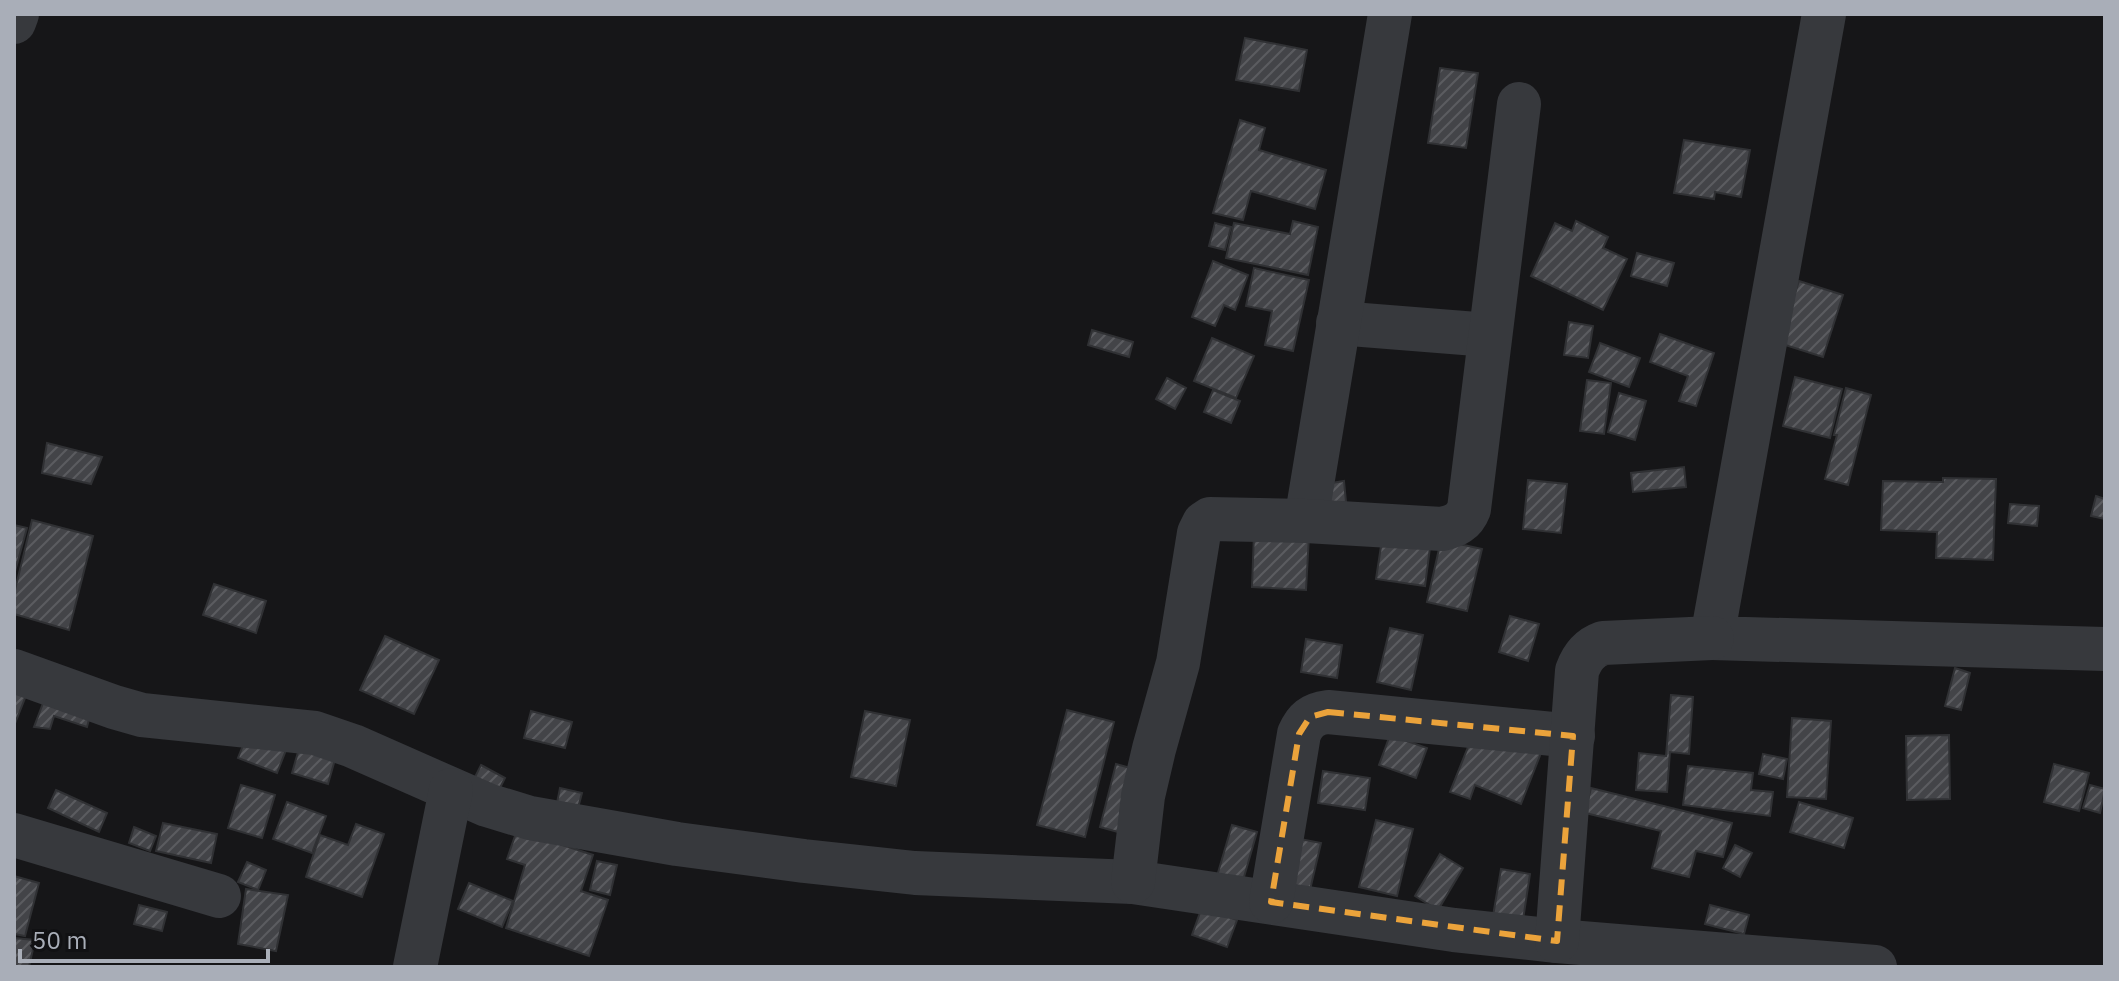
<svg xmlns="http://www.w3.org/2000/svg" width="2119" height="981" font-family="'IBM Plex Sans',sans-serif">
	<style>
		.building { fill: url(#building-hatch); stroke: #303134; stroke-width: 2 }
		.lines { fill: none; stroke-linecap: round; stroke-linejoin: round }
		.minor { stroke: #37393d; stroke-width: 44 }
		.marked { fill: none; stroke: #eba33b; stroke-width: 6; stroke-dasharray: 16 10; stroke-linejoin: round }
	</style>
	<defs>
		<pattern id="building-hatch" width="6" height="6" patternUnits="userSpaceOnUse" patternTransform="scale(2)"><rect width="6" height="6" fill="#434448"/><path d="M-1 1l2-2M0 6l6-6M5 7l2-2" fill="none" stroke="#5b5c60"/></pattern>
	</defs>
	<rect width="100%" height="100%" fill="#161618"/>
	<g class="building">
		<path d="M1245 38 1307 50 1299 91 1236 80Z"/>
		<path d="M1440 68 1478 73 1466 148 1428 143Z"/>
		<path d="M1240 120 1265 128 1259 150 1326 170 1315 209 1251 191 1243 220 1213 213Z"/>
		<path d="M1684 140 1750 150 1741 197 1715 192 1714 199 1674 193Z"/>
		<path d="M1293 221 1318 227 1308 275 1226 258 1234 223 1290 234Z"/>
		<path d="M1576 221 1608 237 1603 248 1627 259 1603 310 1531 276 1555 223 1572 231Z"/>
		<path d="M1215 223 1231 227 1225 250 1209 246Z"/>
		<path d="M1637 253 1674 263 1667 286 1631 276Z"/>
		<path d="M1213 261 1248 275 1235 310 1224 305 1215 326 1192 317Z"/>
		<path d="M1254 268 1309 280 1293 351 1265 345 1272 311 1246 306Z"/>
		<path d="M1799 281 1843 295 1823 357 1779 343Z"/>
		<path d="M1569 322 1593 326 1588 358 1564 355Z"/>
		<path d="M1092 330 1133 342 1129 357 1088 345Z"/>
		<path d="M1660 334 1714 353 1696 406 1679 401 1688 376 1650 362Z"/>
		<path d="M1212 338 1254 356 1236 398 1194 381Z"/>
		<path d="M1600 343 1640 358 1629 387 1589 372Z"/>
		<path d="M1795 377 1842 389 1830 438 1783 426Z"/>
		<path d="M1167 378 1186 388 1175 409 1156 399Z"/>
		<path d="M1587 380 1611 383 1604 434 1580 431Z"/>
		<path d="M1846 388 1871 395 1848 485 1825 479 1837 435H1834Z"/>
		<path d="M1213 390 1240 401 1231 423 1204 412Z"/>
		<path d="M1619 393 1646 401 1635 440 1608 432Z"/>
		<path d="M47 443 102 457 91 484 42 473Z"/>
		<path d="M1684 467 1686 487 1633 492 1631 473Z"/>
		<path d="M1943 478 1996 479 1993 560 1936 558 1937 532 1881 530 1883 481 1943 482Z"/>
		<path d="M1528 480 1567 484 1561 533 1523 529Z"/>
		<path d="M1344 481 1346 502 1322 505 1319 485Z"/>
		<path d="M2096 496 2105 499V519L2091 516Z"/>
		<path d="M2010 504 2039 506 2037 526 2008 523Z"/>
		<path d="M32 520 93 536 69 630 14 614V594Z"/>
		<path d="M14 525 27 528 14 575Z"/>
		<path d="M1254 533 1309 536 1306 590 1252 587Z"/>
		<path d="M1383 533 1431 540 1425 586 1376 579Z"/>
		<path d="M1441 540 1482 549 1467 611 1427 602Z"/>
		<path d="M214 584 266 601 256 633 203 615Z"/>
		<path d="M1510 616 1539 624 1528 661 1499 652Z"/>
		<path d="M1390 628 1423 635 1411 690 1377 682Z"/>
		<path d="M385 636 439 660 414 714 360 690Z"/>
		<path d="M1306 639 1342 645 1337 678 1301 672Z"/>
		<path d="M1955 668 1970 673 1961 710 1945 706Z"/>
		<path d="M14 688 27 693 14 726Z"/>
		<path d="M1671 695 1693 697 1689 754 1670 752 1667 792 1636 790 1639 753 1666 756Z"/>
		<path d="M45 698 91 712 87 727 54 716 50 729 34 727Z"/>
		<path d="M1067 710 1114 722 1085 837 1037 825Z"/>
		<path d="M531 711 572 722 565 748 524 738Z"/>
		<path d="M865 711 910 720 896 786 851 777Z"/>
		<path d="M1792 718 1831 721 1826 799 1787 797Z"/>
		<path d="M1476 727 1541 753 1521 804 1475 785 1470 799 1450 792Z"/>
		<path d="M247 735 286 750 277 773 238 758Z"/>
		<path d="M1390 735 1427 748 1416 778 1379 765Z"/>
		<path d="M1949 735 1950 799 1907 800 1906 736Z"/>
		<path d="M300 745 336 756 328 784 292 773Z"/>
		<path d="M1763 754 1787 759 1783 779 1759 774Z"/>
		<path d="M1116 764 1134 769 1118 832 1100 827Z"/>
		<path d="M2054 764 2089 773 2079 811 2044 802Z"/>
		<path d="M481 765 505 778 497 794 473 781Z"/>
		<path d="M1688 766 1753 773 1751 790 1773 792 1770 816 1683 805Z"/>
		<path d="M1323 771 1370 778 1365 810 1318 803Z"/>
		<path d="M241 785 275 795 262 838 228 828Z"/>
		<path d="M2090 785 2105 789 2100 813 2083 808Z"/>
		<path d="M560 788 582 793 578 808 557 803Z"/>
		<path d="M1591 788 1732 823 1723 857 1696 851 1689 877 1652 868 1661 831 1585 813Z"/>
		<path d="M56 790 107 813 99 832 48 808Z"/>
		<path d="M287 802 326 816 312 853 273 839Z"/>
		<path d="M1799 802 1853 818 1844 848 1790 832Z"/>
		<path d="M1376 820 1413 829 1397 896 1359 887Z"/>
		<path d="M163 823 217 834 211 863 156 851Z"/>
		<path d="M356 824 384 834 362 897 306 877 320 835 348 845Z"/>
		<path d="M1232 825 1257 832 1242 884 1217 876Z"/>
		<path d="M134 827 156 836 150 851 129 843Z"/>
		<path d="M517 830 593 855 581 891 608 900 589 956 506 928 525 865 507 859Z"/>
		<path d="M1300 839 1321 843 1310 890 1290 886Z"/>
		<path d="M1735 845 1752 853 1740 877 1723 868Z"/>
		<path d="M1440 854 1463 868 1438 910 1415 896Z"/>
		<path d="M597 861 617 865 610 895 590 890Z"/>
		<path d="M247 862 266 870 258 890 238 882Z"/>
		<path d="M1501 869 1530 874 1523 920 1493 916Z"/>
		<path d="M14 876 39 883 25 936 14 934Z"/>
		<path d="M469 883 513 901 502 927 458 909Z"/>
		<path d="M246 889 288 895 276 951 238 944Z"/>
		<path d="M139 905 167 912 162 931 134 924Z"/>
		<path d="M1710 905 1749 915 1744 934 1705 924Z"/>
		<path d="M1202 907 1237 920 1227 947 1192 935Z"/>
		<path d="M14 938 35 940 29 967H14Z"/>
	</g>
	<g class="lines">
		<g class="minor">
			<path d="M1824 14 1712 638 2105 649"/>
			<path d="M14 22 17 14"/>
			<path d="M1338 323 1489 335"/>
			<path d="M1306 521 1390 14"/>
			<path d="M14 671 114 707 142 715 315 733 353 746 487 805 530 818 677 844 804 861 915 873 1133 882 1454 930 1557 941 1875 967"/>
			<path d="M14 835 219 896"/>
			<path d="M1133 882 1143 796 1154 749 1178 663 1199 533 1204 523 1210 519 1306 521 1442 529C1455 526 1464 522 1469 509L1519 104"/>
			<path d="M1271 902 1299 734C1305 720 1312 714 1328 712L1573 736"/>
			<path d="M1557 941 1577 671C1582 657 1589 648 1603 643L1712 638"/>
			<path d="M415 967 451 790"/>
		</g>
	</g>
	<path class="marked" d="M1328 712 1573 736 1557 941 1271 902 1299 734 1310 717Z"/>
	<rect width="2119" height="981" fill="none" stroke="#a9aeb8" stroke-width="32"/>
	<path d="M20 949v12h248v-12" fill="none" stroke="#a9aeb8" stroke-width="4"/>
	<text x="32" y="949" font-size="24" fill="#a9aeb8" stroke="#111113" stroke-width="6" paint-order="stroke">50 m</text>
</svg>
